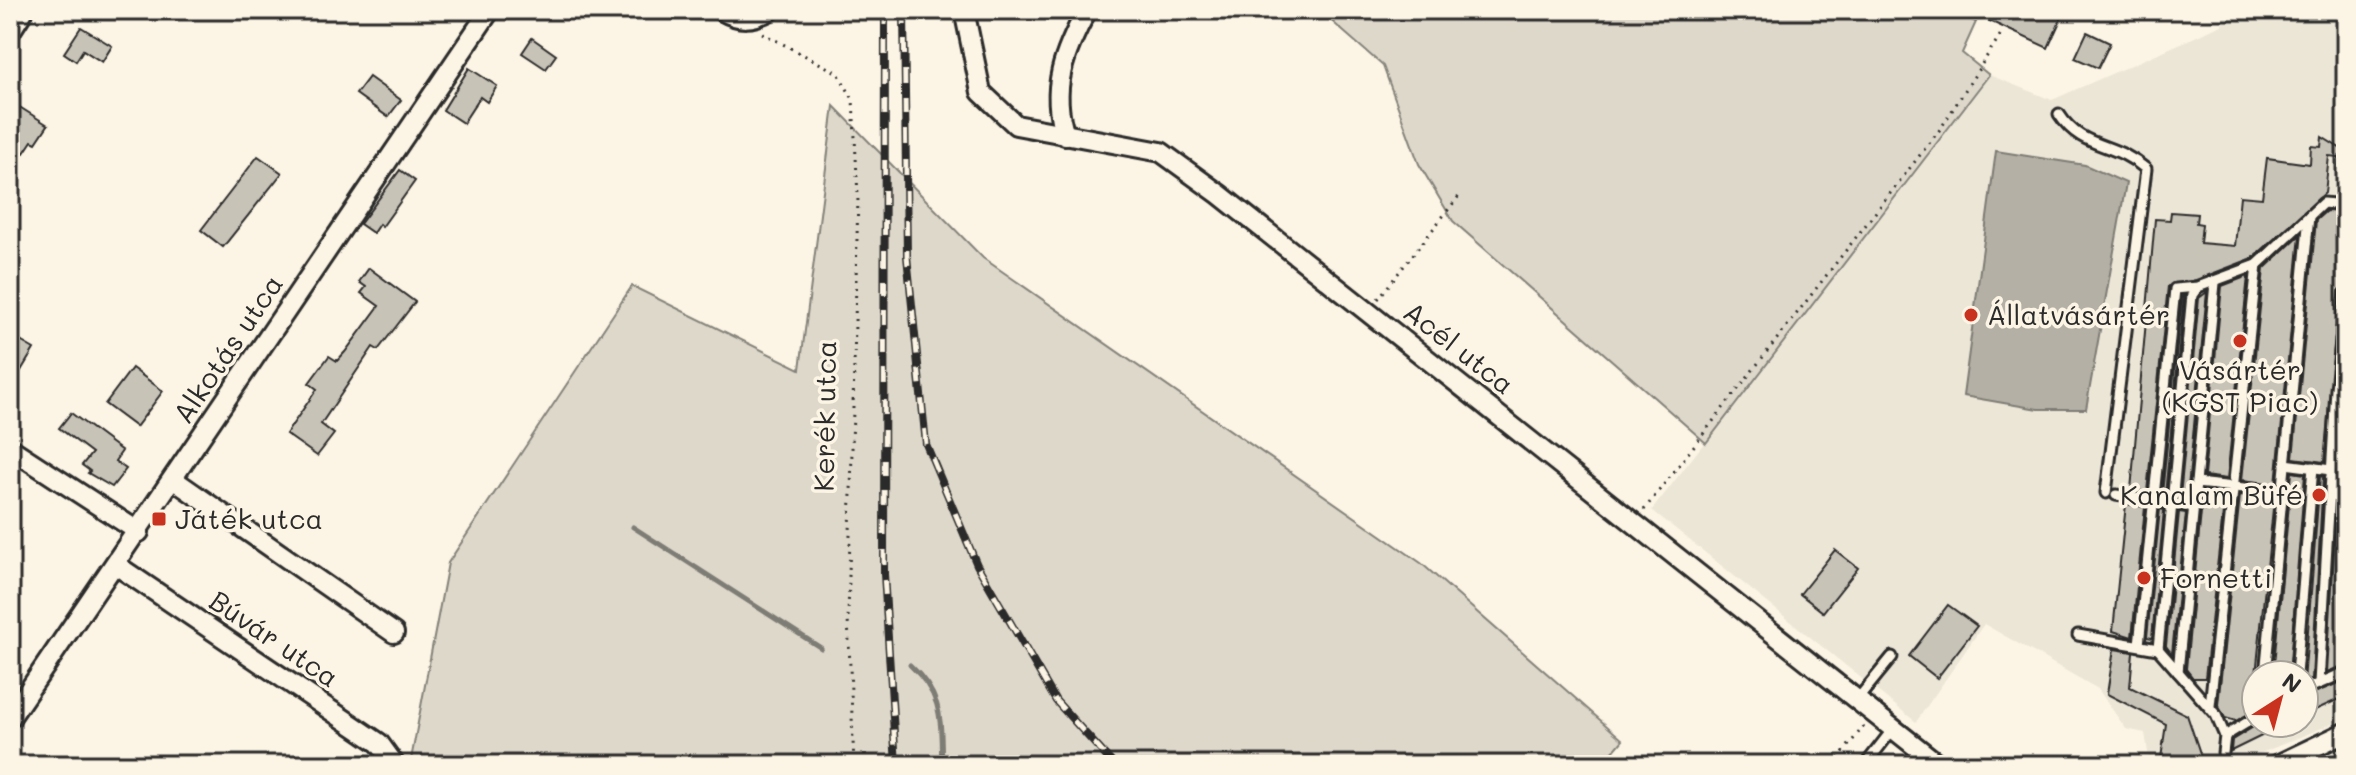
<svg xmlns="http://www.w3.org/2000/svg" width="2356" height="775" font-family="Mali,sans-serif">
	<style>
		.built { fill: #ece6d7; fill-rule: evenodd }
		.green { fill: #ded8ca; stroke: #84827a; stroke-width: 2 }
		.water { fill: #b4b0a5; stroke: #7d7b74; stroke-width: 2 }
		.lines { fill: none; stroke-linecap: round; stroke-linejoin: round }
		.stream { stroke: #7d7b74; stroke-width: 5 }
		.building { fill: #c8c3b7; stroke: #2b2b2b; stroke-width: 2 }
		.service-casing { stroke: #2b2b2b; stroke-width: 15 }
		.minor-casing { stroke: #2b2b2b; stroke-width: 24 }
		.path { stroke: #2b2b2b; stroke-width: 3; stroke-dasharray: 2 6; stroke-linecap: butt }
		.service { stroke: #fcf5e5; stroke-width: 9 }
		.minor { stroke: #fcf5e5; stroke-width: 18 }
		.rail-casing { stroke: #2b2b2b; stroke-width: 8 }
		.rail { stroke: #fcf5e5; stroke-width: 5; stroke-dasharray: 15; stroke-linecap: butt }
		.poi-dot { fill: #c8321e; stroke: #fcf5e5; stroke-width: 3 }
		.labels { text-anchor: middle; stroke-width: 7; stroke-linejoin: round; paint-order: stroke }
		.poi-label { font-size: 28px; fill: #2b2b2b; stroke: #fcf5e5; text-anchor: start }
		.street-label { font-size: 28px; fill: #2b2b2b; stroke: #fcf5e5 }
	</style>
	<rect width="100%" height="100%" fill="#fcf5e5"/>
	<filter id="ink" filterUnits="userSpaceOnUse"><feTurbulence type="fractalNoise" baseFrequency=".0125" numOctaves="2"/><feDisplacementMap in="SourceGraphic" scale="16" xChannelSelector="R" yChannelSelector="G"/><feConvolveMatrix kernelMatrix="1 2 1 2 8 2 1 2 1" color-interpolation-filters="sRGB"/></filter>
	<g filter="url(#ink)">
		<path class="built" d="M2224 10H2346V718L2232 765H2150L2145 733 2126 729 2098 689 1984 624 1916 722 1652 510 1989 75 2052 100 2222 25ZM2256 675H2304V723H2256Z"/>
		<g class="green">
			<path d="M1319 10H1950L1976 22 1962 53 1989 75 1706 443 1453 221 1419 164 1383 66Z"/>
			<path d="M834 106 983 258 1421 563 1623 740 1602 765H410L448 563 632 286 800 369Z"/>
		</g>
		<path class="water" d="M1996 151 2085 165 2126 183 2086 409H2038L1963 396Z"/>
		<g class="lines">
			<g class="stream">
				<path d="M633 527 821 648"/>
				<path d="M910 665C945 697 940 721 942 765"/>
			</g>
		</g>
		<g class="building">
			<path d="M1966 10H2047L2062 17 2048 48Z"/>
			<path d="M81 27 112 46 102 62 83 50 76 61 64 53Z"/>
			<path d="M2087 32 2110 43 2098 68 2075 58Z"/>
			<path d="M532 38 556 55 546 69 522 53Z"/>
			<path d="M469 68 497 86 487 102 480 97 463 123 443 110Z"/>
			<path d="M369 77 401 100 388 117 356 94Z"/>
			<path d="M10 101 48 125 36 143 32 141 24 153 10 145Z"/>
			<path d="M2322 137 2346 152 2338 157 2329 156 2325 193 2253 258 2196 280 2168 286 2147 492 2131 490 2155 219 2170 220 2171 212 2197 214 2196 223 2202 224 2200 243 2235 246 2240 196 2262 198 2267 158 2310 164 2311 146 2321 147Z"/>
			<path d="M258 156 282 173 223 247 201 230Z"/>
			<path d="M400 170 415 181 382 227 379 224 373 233 360 224Z"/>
			<path d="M2326 211 2346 212 2342 271H2346V285L2339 291 2324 462 2293 458 2316 220Z"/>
			<path d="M2300 235 2276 484 2242 480 2264 269Z"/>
			<path d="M369 268 415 302 378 350 373 347 321 424 334 434 317 456 286 434 317 389 309 383 329 356 337 361 345 352 379 306 361 293 366 287 359 282Z"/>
			<path d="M2248 276 2227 479 2204 476 2222 286Z"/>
			<path d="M2207 292 2187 498 2180 497 2199 298Z"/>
			<path d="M2182 296H2184L2165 495 2162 494Z"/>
			<path d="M10 335 34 349 10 389Z"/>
			<path d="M2346 365V472L2339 471Z"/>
			<path d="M132 368 163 391 136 427 105 404Z"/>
			<path d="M71 413 122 451 115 461 126 469 112 487 88 473 90 471 82 465 92 453 59 428Z"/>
			<path d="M2292 472 2305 474 2289 675H2273Z"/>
			<path d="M2320 476 2323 477 2312 679 2304 682Z"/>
			<path d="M2338 486 2346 487V601L2342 666 2327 672Z"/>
			<path d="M2203 491 2225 494 2205 678H2193L2186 669Z"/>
			<path d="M2240 495 2274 499 2256 675V710L2236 721 2225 718 2218 705Z"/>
			<path d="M2126 504 2145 507 2132 637 2113 631Z"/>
			<path d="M2160 509 2164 510 2152 638 2147 637Z"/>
			<path d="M2179 512 2186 513 2172 654 2166 646Z"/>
			<path d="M1835 550 1858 568 1823 612 1800 594Z"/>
			<path d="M1948 605 1977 626 1937 678 1909 656Z"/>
			<path d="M2114 649 2133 652 2130 687 2187 715 2204 765H2160L2166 724 2107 694Z"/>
			<path d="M2346 680V696L2304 715V697Z"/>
			<path d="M2260 723H2288L2231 751 2232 740Z"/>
		</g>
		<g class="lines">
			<defs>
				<g id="service">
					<path d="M2059 114C2082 150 2114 141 2146 169L2106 493"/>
					<path d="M2343 205 2345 160"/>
					<path d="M2285 464 2331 470"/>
					<path d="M2331 478 2346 480"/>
					<path d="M2196 483 2283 492"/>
					<path d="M2116 495 2194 507"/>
					<path d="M2078 635 2158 649 2216 715 2225 736 2223 753"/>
					<path d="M2139 645 2175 289 2198 287"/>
					<path d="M2158 649 2192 295 2198 287 2257 265 2323 203 2346 205"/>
					<path d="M2178 672 2215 283"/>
					<path d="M2265 675 2309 216"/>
					<path d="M2296 675 2313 467"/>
					<path d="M2319 683 2336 389 2346 292"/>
					<path d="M2304 690 2346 672"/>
					<path d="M1857 700 1892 657"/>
					<path d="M2210 706 2257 265"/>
					<path d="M2225 736 2256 717"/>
					<path d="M1865 765 1893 729"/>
				</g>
				<g id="minor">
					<path d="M721 10C740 21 752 20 771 10"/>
					<path d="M964 10 981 92 1016 125 1161 152 1219 194 1939 765"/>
					<path d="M10 32 24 10"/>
					<path d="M1065 135C1049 88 1065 51 1087 10"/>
					<path d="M10 448 139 532"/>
					<path d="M174 480 394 633"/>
					<path d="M116 565 379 743 395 765"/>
					<path d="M10 718 490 10"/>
					<path d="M2277 765 2346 732"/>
				</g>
			</defs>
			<use href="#service" class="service-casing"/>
			<use href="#minor" class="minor-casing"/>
			<g class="path">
				<path d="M762 33 838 73 853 99 858 196 848 618 854 765"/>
				<path d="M1378 299 1459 196"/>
				<path d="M1644 510 1941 128 2001 34"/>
				<path d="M1833 765 1864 726"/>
			</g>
			<use href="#service" class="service"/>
			<use href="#minor" class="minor"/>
			<defs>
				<g id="rail">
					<path d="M885 10 884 574 896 765"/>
					<path d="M904 10 907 256 926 444 977 565 1056 701 1114 765"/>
				</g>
			</defs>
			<use href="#rail" class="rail-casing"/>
			<use href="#rail" class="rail"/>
		</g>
	</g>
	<g class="poi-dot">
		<circle cx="1971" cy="315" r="8"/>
		<circle cx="2240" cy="341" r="8"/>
		<circle cx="2319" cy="495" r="8"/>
		<rect x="151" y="511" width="16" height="16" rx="4"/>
		<circle cx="2144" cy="578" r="8"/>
	</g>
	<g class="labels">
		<g class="poi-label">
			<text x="1987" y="325">Állatvásártér</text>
			<text x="2240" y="380" text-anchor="middle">Vásártér<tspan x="2240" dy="32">(KGST Piac)</tspan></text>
			<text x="2303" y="505" text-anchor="end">Kanalam Büfé</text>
			<text x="175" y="529">Játék utca</text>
			<text x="2160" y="588">Fornetti</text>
		</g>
		<g class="street-label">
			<text transform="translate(1459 348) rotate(38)" y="10">Acél utca</text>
			<text transform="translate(228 349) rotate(-56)" y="10">Alkotás utca</text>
			<text transform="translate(825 416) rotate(-89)" y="10">Kerék utca</text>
			<text transform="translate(274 639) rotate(34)" y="10">Búvár utca</text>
		</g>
	</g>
	<rect width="2356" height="775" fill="none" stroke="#fcf5e5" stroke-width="40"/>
	<rect x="20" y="20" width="2316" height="735" fill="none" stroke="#2b2b2b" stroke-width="3" filter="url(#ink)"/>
	<g transform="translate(2280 699) rotate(36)"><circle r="38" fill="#fcf5e5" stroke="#a8a49b" stroke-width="2"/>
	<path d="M0-6L14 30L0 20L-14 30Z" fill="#c8321e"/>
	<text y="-12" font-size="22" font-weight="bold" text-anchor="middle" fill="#2b2b2b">N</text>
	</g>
</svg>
